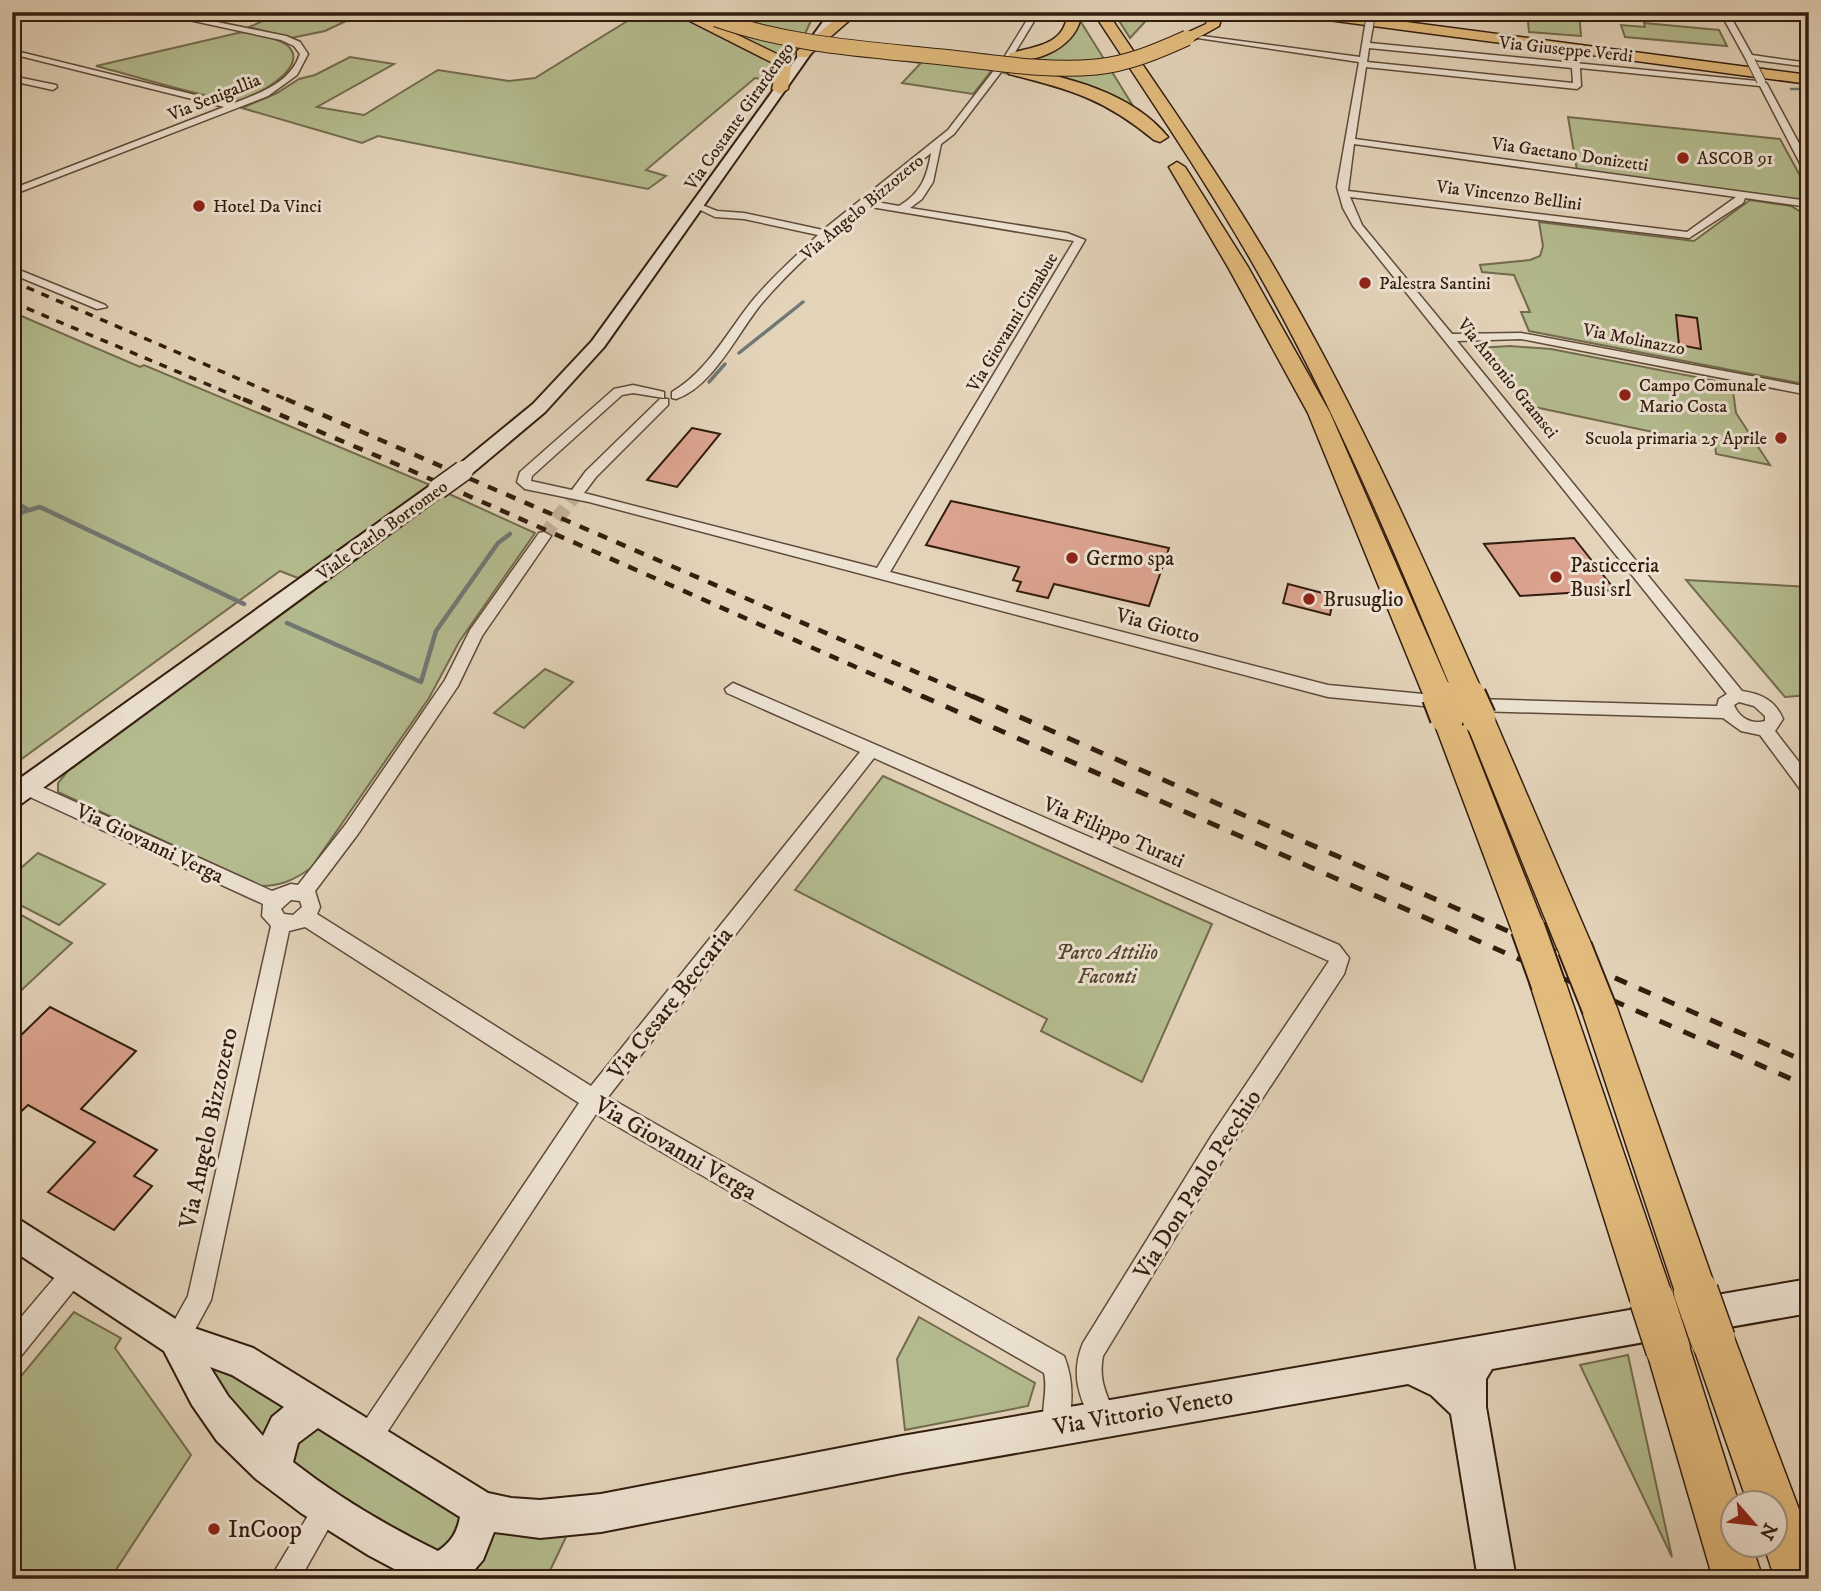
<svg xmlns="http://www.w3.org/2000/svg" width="1821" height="1591" font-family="'IM FELL DW Pica',serif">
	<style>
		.green { fill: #b4bc8f; stroke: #736c4e; stroke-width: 2 }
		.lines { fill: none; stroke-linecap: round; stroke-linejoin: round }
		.stream-far2 { stroke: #707875; stroke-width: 2.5 }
		.stream-far1 { stroke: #707875; stroke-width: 3.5 }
		.stream { stroke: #707875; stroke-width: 4.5 }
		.building { fill: #dca490; stroke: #321d0e; stroke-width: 2 }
		.street-tunnel { stroke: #c0af97; stroke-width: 14; stroke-dasharray: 14 7; stroke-linecap: butt }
		.street-casing { stroke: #5e4a39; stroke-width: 3 }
		.secondary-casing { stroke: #321d0e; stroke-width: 4 }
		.highway-casing { stroke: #321d0e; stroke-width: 3 }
		.street { fill: #ede2d2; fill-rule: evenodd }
		.secondary { fill: #ede2d2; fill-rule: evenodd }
		.highway { fill: #e2ba7c; fill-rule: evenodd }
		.rail-far3 { stroke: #321d0e; stroke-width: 3.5; stroke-dasharray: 8 8; stroke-linecap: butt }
		.rail-far2 { stroke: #321d0e; stroke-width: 4.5; stroke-dasharray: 10 10; stroke-linecap: butt }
		.rail-far1 { stroke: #321d0e; stroke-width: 5; stroke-dasharray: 13 13; stroke-linecap: butt }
		.rail { stroke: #321d0e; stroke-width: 7; stroke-dasharray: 17 17; stroke-linecap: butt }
		.street-bridge-casing { stroke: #5e4a39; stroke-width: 10; stroke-linecap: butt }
		.secondary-bridge-casing { stroke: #321d0e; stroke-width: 23; stroke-linecap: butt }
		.highway-bridge-far3-casing { stroke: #321d0e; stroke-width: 17; stroke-linecap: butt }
		.highway-bridge-far2-casing { stroke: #321d0e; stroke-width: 28; stroke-linecap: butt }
		.highway-bridge-far1-casing { stroke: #321d0e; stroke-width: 37; stroke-linecap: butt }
		.highway-bridge-casing { stroke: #321d0e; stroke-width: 47; stroke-linecap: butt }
		.street-bridge { stroke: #ede2d2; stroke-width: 8 }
		.secondary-bridge { stroke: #ede2d2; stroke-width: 20 }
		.highway-bridge-far3 { stroke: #e2ba7c; stroke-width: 15 }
		.highway-bridge-far2 { stroke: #e2ba7c; stroke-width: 25 }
		.highway-bridge-far1 { stroke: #e2ba7c; stroke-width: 33 }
		.highway-bridge { stroke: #e2ba7c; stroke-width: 44 }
		.poi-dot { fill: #8f2418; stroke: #ede2d2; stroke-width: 2.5 }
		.labels { text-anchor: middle; stroke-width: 6; stroke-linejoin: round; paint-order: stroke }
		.far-street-label { font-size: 18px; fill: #321d0e; stroke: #ede2d2 }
		.far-poi-label { font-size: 18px; fill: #321d0e; stroke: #ede2d2; text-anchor: start }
		.poi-label { font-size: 21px; fill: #321d0e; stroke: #ede2d2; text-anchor: start }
		.street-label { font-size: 21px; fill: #321d0e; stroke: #ede2d2 }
		.park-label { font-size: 21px; font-style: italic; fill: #52452e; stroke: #ede2d2 }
		.near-street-label { font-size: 24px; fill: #321d0e; stroke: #ede2d2 }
		.near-poi-label { font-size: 24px; fill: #321d0e; stroke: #ede2d2; text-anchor: start }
	</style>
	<rect width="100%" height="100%" fill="#e3d3b9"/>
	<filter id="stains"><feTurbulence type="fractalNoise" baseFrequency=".00286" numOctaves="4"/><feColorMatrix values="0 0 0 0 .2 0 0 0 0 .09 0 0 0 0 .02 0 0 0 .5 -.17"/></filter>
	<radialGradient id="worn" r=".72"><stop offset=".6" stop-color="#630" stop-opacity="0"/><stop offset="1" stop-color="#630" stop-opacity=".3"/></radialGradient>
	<g class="green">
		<path d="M271 12H365L325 31 291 38 249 27 263 21Z"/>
		<path d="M642 12H671L759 53 775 64 777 70 772 81 755 78 646 170 666 176 648 189 378 136 362 143 242 108 277 93 299 79 315 75 350 57 394 64 317 107 364 115 438 70 509 81 535 78Z"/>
		<path d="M714 12H815L804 36Z"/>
		<path d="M1120 12H1154L1130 38 1118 19Z"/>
		<path d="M1527 12H1579L1581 36 1529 32Z"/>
		<path d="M1079 22H1081L1135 109 1004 73 1015 57 1072 34Z"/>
		<path d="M710 23 798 46 787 67Z"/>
		<path d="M1644 23 1719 30 1727 46 1625 37 1621 25 1645 27Z"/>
		<path d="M242 32C256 35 277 37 288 46 311 67 254 98 237 101 226 102 212 97 200 94 165 86 131 75 96 66Z"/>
		<path d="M861 42 990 55 992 70 973 94 902 83 921 63 842 53Z"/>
		<path d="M1568 117 1780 139 1809 192V199L1802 200 1577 170Z"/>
		<path d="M1750 200 1791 206 1809 217V385L1529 331 1521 312H1530L1514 275 1482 272 1480 265 1530 260 1540 256 1543 246 1539 222 1694 241Z"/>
		<path d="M12 312 140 367 144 365 430 485 298 578 280 571 12 766Z"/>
		<path d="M1510 346 1551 349 1732 384 1736 413 1770 465 1716 454 1715 445 1525 405 1478 348Z"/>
		<path d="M447 493 535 533 459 642 429 698 311 868C294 880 281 886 261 886L58 792V783L67 772Z"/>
		<path d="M1686 580 1809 587V695L1785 697Z"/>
		<path d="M545 669 573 682 524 728 494 713Z"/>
		<path d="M883 776 1212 924 1142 1082 1041 1031 1047 1019 795 890Z"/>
		<path d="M38 853 105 884 59 925 12 901V876Z"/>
		<path d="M12 910 72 943 12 999Z"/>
		<path d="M74 1312 121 1338 115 1348 191 1455 110 1579H12V1387Z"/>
		<path d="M919 1317 1035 1383 1028 1406 905 1430 897 1359Z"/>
		<path d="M176 1339 479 1508 576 1516 546 1579H453L327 1508Z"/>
		<path d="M1628 1355 1672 1557 1580 1365Z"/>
	</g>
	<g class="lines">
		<g class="stream-far2">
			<path d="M1269 15 1271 13"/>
			<path d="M1791 89H1809"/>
		</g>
		<g class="stream-far1">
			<path d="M739 353 803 302"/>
			<path d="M709 382 725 364"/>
		</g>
		<g class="stream">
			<path d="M12 501 27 509"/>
			<path d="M12 515 40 507 244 604"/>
			<path d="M287 623 421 682 436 631 498 543 510 534"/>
		</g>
	</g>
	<g class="building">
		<path d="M1676 315 1697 318 1701 349 1679 345Z"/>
		<path d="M692 428 720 434 677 487 647 480Z"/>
		<path d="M951 501 1169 548 1149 606 1054 584 1048 598 1017 591 1021 582 1013 580 1019 567 926 545Z"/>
		<path d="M1574 538 1615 590 1520 596 1484 544Z"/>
		<path d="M1288 584 1334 596 1330 615 1283 603Z"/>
		<path d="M50 1007 136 1051 81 1109 157 1150 134 1176 152 1186 114 1230 48 1192 95 1142 28 1105 12 1120V1044Z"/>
	</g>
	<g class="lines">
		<path class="street-tunnel" d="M544 536 579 490"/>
		<defs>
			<g id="street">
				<path d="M152 12H168L286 36 300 42 308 54 297 75 268 96 12 195V189L224 107 12 54V50L232 104C259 93 290 84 300 54L294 46 281 40Z"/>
				<path d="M1032 12 1039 13 1011 59 954 134 941 144 933 182 922 199 910 208 1067 233 1085 240 890 572 1328 685 1476 699 1717 706 1719 699 1727 694 1353 226 1343 208 1337 187 1359 62 1198 38 1202 36 1360 57 1365 26 1369 24 1373 26 1370 43 1757 81 1761 79 1767 84 1809 162V174L1804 171 1760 86 1580 68 1581 86 1577 89 1366 67 1355 139 1809 201V207L1745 198 1743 203 1689 238 1350 197 1362 225 1452 334 1521 333 1809 387V395L1521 339 1457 341 1742 691C1761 694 1775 700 1783 719L1775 731 1809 775V795L1803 793 1760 735 1741 731 1723 718 1476 711 1328 697 589 502 525 489 517 482 520 472 614 389 633 385 660 391 664 392V398L633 393 622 395 532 476 531 481 572 490 586 471 660 399H668V405L596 477 584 493 877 568 1074 241 865 206C828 236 792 268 762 303 738 332 713 387 676 399L672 398V392C708 371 727 332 753 300 772 277 796 256 818 235L744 219 715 217 692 206 697 203 717 211 744 213 823 230 948 130 1005 56ZM1369 48 1572 68 1573 83 1367 62ZM1354 144 1736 197 1687 232 1348 191ZM931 153C927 177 921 193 899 206L871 201ZM1739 702 1754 706 1765 716V721C1752 725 1739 718 1734 705Z"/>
				<path d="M1720 12H1728L1752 55 1809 63V67L1755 60 1754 63H1748Z"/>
				<path d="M12 76 56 85 57 87 53 90 12 81Z"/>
				<path d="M12 267 105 305 107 307 97 309 12 274Z"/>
				<path d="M544 532 551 536 482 636 458 686 358 834 315 891 320 907 317 914 591 1086 860 752 727 693 725 689 733 683 1339 945 1349 958 1344 974 1228 1151 1103 1356C1098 1381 1107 1395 1116 1417L1112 1426 1103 1430 1094 1426C1079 1398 1070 1374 1083 1343L1212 1135 1329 961 874 758 608 1097 1064 1356C1074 1380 1074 1411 1064 1435L1055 1439 1046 1435C1038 1415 1049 1393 1044 1373L596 1114 376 1449 367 1453 358 1449 354 1440 358 1431 579 1103 305 927 289 931 211 1300 185 1348 176 1351 167 1348 164 1339 188 1296 271 926 262 916 263 904 19 792 16 787 19 782H31L272 891 291 884 298 885 346 824 445 680 470 630 539 533ZM291 900 300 901 302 907 293 915 284 914 281 909Z"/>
				<path d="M75 1259 83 1263 87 1271 83 1279 21 1356 12 1359V1328L67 1263Z"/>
				<path d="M327 1495 336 1499 340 1508 300 1579H270L318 1499Z"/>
			</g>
			<g id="secondary">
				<path d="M830 12H840L604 347 545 412 470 475H456L454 471 456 467 533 404 592 341Z"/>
				<path d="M438 483 445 485 447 489 445 493 21 804 12 806V784L431 485Z"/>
				<path d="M12 1215 185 1325 253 1348 488 1493 511 1498 540 1500 601 1494 902 1436 1809 1279V1313L1492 1369 1486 1379V1407L1516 1579H1478L1451 1414 1431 1395 1408 1384 902 1473 601 1532 540 1538 494 1532 483 1560 470 1575 472 1579H413L368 1555 301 1513 256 1479 217 1441 192 1405 164 1351 12 1250ZM210 1367 232 1375 284 1407 272 1417 263 1436 228 1396ZM318 1428 460 1517C457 1533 451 1542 438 1551 387 1526 338 1497 293 1462L298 1443Z"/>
			</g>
			<g id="highway">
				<path d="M672 12H690L785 58 791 67 788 89 780 94 772 89 777 67 775 64Z"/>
				<path d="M844 12H859L807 57H797V51Z"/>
				<path d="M1067 12H1081C1081 44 1038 65 1010 59L1008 56 1010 53C1035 47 1067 44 1067 12Z"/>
				<path d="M1093 12H1107C1168 103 1232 192 1286 288 1361 418 1422 555 1483 693L1478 700 1468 703 1458 700 1453 693C1396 555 1338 416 1265 285 1213 191 1152 102 1093 12Z"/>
				<path d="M1199 12H1214L1221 19 1219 26 1192 41H1182V35L1206 24 1207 20Z"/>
				<path d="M1291 12H1330L1809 75V84L1298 16Z"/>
				<path d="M1014 67C1067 77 1132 92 1168 137L1160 142 1154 140C1103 98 1071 90 1009 74L1007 71 1009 68Z"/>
				<path d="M1177 162 1185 167 1248 267 1330 413 1452 692 1447 699 1437 702 1427 699 1422 692 1308 413 1228 267 1169 167Z"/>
				<path d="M1447 706 1457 709 1462 717 1545 928 1540 938 1528 943 1516 938 1511 928 1432 717 1437 709Z"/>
				<path d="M1479 707 1490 710 1494 718 1593 948 1587 959 1575 963 1563 959 1557 948 1464 718 1468 710Z"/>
				<path d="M1548 968 1561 973 1566 984 1674 1300 1667 1315 1652 1322 1637 1315 1630 1300 1530 984 1535 973Z"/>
				<path d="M1599 992 1612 996 1617 1008 1717 1292 1711 1307 1696 1313 1681 1307 1675 1292 1581 1008 1586 996Z"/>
				<path d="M1713 1318 1729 1324 1809 1536V1579H1775L1764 1546H1776V1504H1748L1691 1340 1697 1324Z"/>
				<path d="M1668 1327 1684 1333 1690 1349 1739 1504H1734V1546H1752L1763 1579H1713L1646 1349 1652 1333Z"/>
			</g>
		</defs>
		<use href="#street" class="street-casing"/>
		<use href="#secondary" class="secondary-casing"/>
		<use href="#highway" class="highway-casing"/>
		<use href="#street" class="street"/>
		<use href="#secondary" class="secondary"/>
		<use href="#highway" class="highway"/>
		<g class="rail-far3">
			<path d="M12 281 290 401"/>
			<path d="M12 302 247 401"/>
		</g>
		<g class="rail-far2">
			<path d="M243 399 410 470 926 698"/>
			<path d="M286 399 976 698"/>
		</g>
		<g class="rail-far1">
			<path d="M922 696 1805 1085"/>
			<path d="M972 696 1809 1063"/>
		</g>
		<path class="rail" d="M1801 1083 1809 1087"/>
		<defs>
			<g id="street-bridge">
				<path d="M1369 26 1371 13"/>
				<path d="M1751 61 1761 81"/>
			</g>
			<path id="secondary-bridge" d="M438 489 463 471"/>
			<path id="highway-bridge-far3" d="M716 19C790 45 865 49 942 57 993 62 1044 72 1096 67 1128 64 1158 51 1187 38"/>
			<g id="highway-bridge-far2">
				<path d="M1437 692 1439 698"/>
				<path d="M1468 693 1470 698"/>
			</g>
			<g id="highway-bridge-far1">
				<path d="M1439 696 1447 717"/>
				<path d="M1469 696 1479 718"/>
				<path d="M1528 928 1548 984"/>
				<path d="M1575 948 1599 1008"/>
			</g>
			<g id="highway-bridge">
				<path d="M1696 1292 1713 1340"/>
				<path d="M1652 1300 1668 1349"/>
			</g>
		</defs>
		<use href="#street-bridge" class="street-bridge-casing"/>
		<use href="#secondary-bridge" class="secondary-bridge-casing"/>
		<use href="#highway-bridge-far3" class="highway-bridge-far3-casing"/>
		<use href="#highway-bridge-far2" class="highway-bridge-far2-casing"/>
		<use href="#highway-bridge-far1" class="highway-bridge-far1-casing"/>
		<use href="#highway-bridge" class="highway-bridge-casing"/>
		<use href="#street-bridge" class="street-bridge"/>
		<use href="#secondary-bridge" class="secondary-bridge"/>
		<use href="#highway-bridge-far3" class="highway-bridge-far3"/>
		<use href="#highway-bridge-far2" class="highway-bridge-far2"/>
		<use href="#highway-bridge-far1" class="highway-bridge-far1"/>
		<use href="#highway-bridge" class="highway-bridge"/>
	</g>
	<g class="poi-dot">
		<circle cx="1683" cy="158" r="7"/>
		<circle cx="199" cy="206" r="7"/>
		<circle cx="1365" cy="283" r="7"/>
		<circle cx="1625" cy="395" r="7"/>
		<circle cx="1781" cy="438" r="7"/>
		<circle cx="1072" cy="558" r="7"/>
		<circle cx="1556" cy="577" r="7"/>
		<circle cx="1309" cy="599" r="7"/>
		<circle cx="214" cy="1529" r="7"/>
	</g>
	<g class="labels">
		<g class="far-street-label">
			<text transform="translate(1566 49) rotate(6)" y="6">Via Giuseppe Verdi</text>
			<text transform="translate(214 97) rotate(-22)" y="6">Via Senigallia</text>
			<text transform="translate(739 116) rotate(-55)" y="6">Via Costante Girardengo</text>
			<text transform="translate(1570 154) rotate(8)" y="6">Via Gaetano Donizetti</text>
			<text transform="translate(1509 195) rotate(7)" y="6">Via Vincenzo Bellini</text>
			<text transform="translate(862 207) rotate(-40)" y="6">Via Angelo Bizzozero</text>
			<text transform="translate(1012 322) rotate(-59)" y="6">Via Giovanni Cimabue</text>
			<text transform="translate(1634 339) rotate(11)" y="6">Via Molinazzo</text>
			<text transform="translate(1508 378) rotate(51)" y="6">Via Antonio Gramsci</text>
			<text transform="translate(382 530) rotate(-36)" y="6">Viale Carlo Borromeo</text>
		</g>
		<g class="far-poi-label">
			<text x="1697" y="164">ASCOB 91</text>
			<text x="213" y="212">Hotel Da Vinci</text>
			<text x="1379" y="289">Palestra Santini</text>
			<text x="1639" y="391">Campo Comunale<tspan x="1639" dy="21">Mario Costa</tspan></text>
			<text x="1767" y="444" text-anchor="end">Scuola primaria 25 Aprile</text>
		</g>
		<g class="poi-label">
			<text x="1086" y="565">Germo spa</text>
			<text x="1570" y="572">Pasticceria<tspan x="1570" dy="24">Busi srl</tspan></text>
			<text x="1323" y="606">Brusuglio</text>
		</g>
		<g class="street-label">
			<text transform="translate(1158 625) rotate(15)" y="7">Via Giotto</text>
			<text transform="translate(1114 832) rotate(23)" y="7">Via Filippo Turati</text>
			<text transform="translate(150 843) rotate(25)" y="7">Via Giovanni Verga</text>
		</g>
		<g class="park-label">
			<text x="1107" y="959">Parco Attilio<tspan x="1107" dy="24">Faconti</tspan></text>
		</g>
		<g class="near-street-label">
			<text transform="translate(670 1003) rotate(-52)" y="8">Via Cesare Beccaria</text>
			<text transform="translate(208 1128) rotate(-78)" y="8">Via Angelo Bizzozero</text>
			<text transform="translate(676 1148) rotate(30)" y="8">Via Giovanni Verga</text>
			<text transform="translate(1197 1184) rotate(-58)" y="8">Via Don Paolo Pecchio</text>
			<text transform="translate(1143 1411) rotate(-10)" y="8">Via Vittorio Veneto</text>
		</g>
		<g class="near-poi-label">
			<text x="228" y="1537">InCoop</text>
		</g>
	</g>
	<rect width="1821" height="1591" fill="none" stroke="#e3d3b9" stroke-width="42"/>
	<rect x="14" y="14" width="1793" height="1563" fill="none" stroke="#321d0e" stroke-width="3.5"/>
	<rect x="21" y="21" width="1779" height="1549" fill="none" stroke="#321d0e" stroke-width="2"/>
	<g transform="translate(1754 1524) rotate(118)"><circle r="33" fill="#ede2d2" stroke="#a29384" stroke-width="2"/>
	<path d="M0-5L12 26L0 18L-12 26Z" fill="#8f2418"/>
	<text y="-10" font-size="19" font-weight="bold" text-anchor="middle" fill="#321d0e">N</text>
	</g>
	<rect width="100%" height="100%" filter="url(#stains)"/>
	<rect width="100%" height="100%" fill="url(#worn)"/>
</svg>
